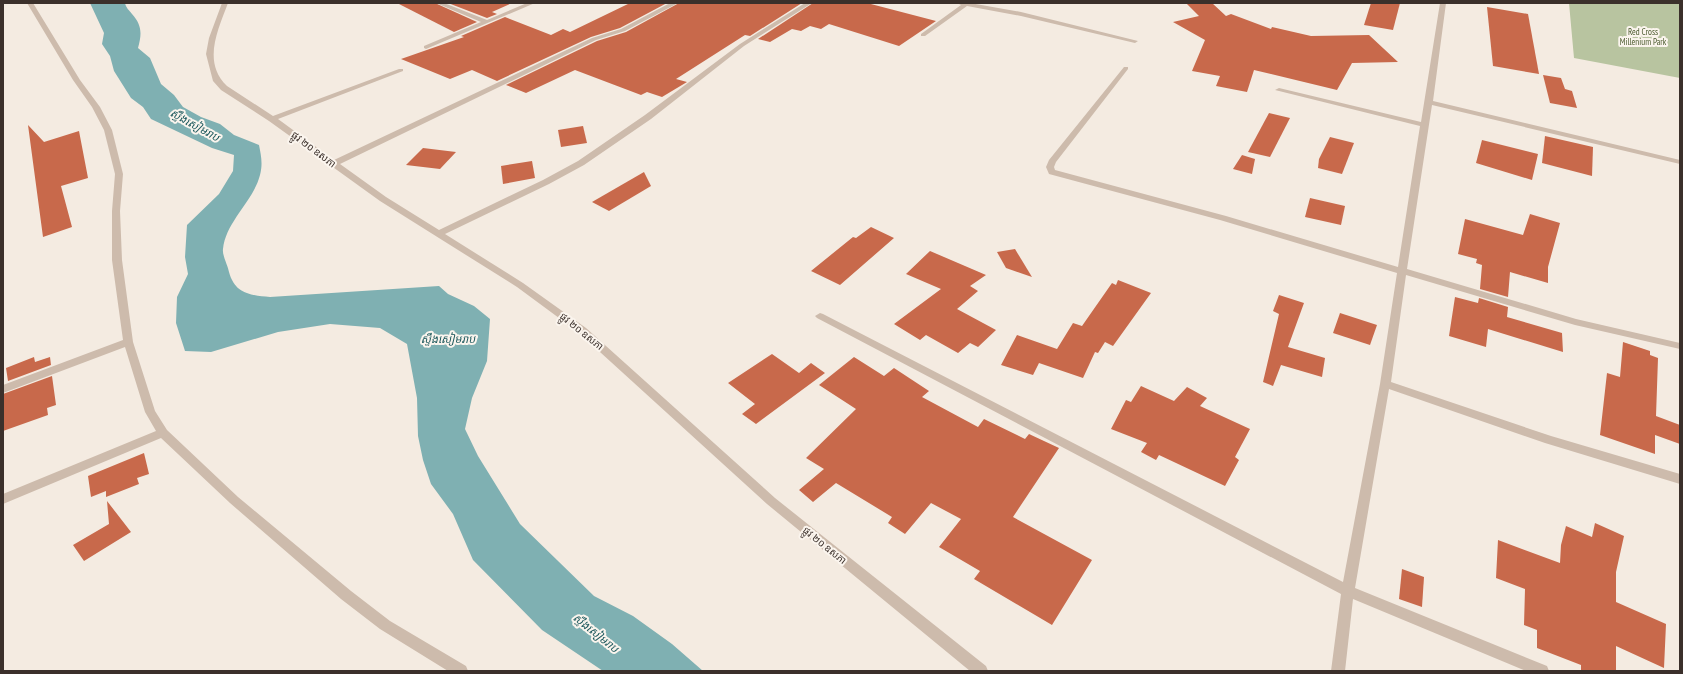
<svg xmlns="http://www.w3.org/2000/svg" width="1683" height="674" font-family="'PT Sans Narrow','Noto Sans Khmer',sans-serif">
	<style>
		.green { fill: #b8c4a0 }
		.water { fill: #7fb0b2 }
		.building { fill: #c8694b }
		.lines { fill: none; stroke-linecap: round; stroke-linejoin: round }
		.minor { fill: #cdbbac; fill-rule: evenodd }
		.labels { text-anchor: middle; stroke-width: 4; stroke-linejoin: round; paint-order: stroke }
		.far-park-label { font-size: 9px; fill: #4a5a2e; stroke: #fbf5ee }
		.street-label { font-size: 10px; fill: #3b302b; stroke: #fbf5ee }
		.water-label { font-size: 11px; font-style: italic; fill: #1f5a5e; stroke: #fbf5ee }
	</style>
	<rect width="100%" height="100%" fill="#f4ebe1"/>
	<path class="green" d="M1569 3H1680V78L1574 58Z"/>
	<path class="water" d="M90 3H125C126 8 129 10 132 14 142 25 142 34 138 48L150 58 161 84 174 95 183 107 201 117 220 124 234 135 259 145C261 155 263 164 260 175 253 202 226 221 223 249 222 255 228 266 229 272 235 294 250 295 270 297L439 286 448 294 474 306 490 319 487 361 472 398 465 429 478 456 520 524 594 596 633 616 672 644 703 671H603L542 630 473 560 453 514 431 484 423 460 418 436 417 398 407 344 380 328 330 324 278 332 211 352 185 351 176 323 177 297 188 274 185 257 187 225 219 194 233 171 234 155 212 148 151 119 143 107 131 98 114 71 110 56 102 44 104 33Z"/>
	<g class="building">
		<path d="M397 3H435L477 22 454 32Z"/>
		<path d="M448 3H512L492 12 497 14 487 18Z"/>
		<path d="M630 3H667L620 28 591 37 497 81 472 70 450 79 401 59 464 37 461 36 505 17 551 35 563 29 570 32Z"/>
		<path d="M679 3H802L750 36 745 35 676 79 687 82 662 97 647 92 641 95 575 70 526 93 506 85 597 41 626 32Z"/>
		<path d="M813 3H867L936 21 899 46 829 24 821 29 810 26 801 31 792 29 770 42 758 39Z"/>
		<path d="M1186 3H1212L1226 16 1231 14 1271 29 1272 27 1311 36 1369 35 1398 62 1352 63 1337 90 1254 70 1247 92 1216 86 1220 76 1192 71 1205 40 1173 22 1199 16Z"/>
		<path d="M1371 3H1400L1393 30 1364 25Z"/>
		<path d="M1487 7 1528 14 1539 74 1493 66Z"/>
		<path d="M1543 75 1561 78 1565 89 1572 91 1577 108 1550 103Z"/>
		<path d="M1269 113 1290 118 1270 157 1248 152Z"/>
		<path d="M28 125 44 142 79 131 88 178 61 186 72 227 43 237Z"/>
		<path d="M583 126 587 143 561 147 558 130Z"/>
		<path d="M1545 136 1593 147 1592 176 1542 163Z"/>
		<path d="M1330 137 1354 143 1342 174 1318 168 1319 159Z"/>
		<path d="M1482 140 1538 154 1532 180 1476 163Z"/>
		<path d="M423 148 456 152 440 169 406 165Z"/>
		<path d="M1242 155 1255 159 1252 174 1233 169Z"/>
		<path d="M532 161 535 178 503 184 501 166Z"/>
		<path d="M644 172 651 186 609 211 592 202Z"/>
		<path d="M1310 198 1345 206 1341 225 1305 217Z"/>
		<path d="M1530 214 1560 223 1548 267V283L1510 272 1508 297 1480 289 1482 265 1476 263 1477 259 1458 254 1465 219 1523 235Z"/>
		<path d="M871 227 894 238 840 285 811 271 853 237 856 238Z"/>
		<path d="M1015 249 1032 277 1006 268 997 252Z"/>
		<path d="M930 251 986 275 970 286 978 291 957 309 996 330 978 347 970 343 958 353 926 335 920 340 894 324 941 289 906 274Z"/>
		<path d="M1118 280 1151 293 1113 346 1105 342 1098 353 1095 352 1083 378 1039 363 1033 375 1001 365 1017 335 1057 349 1073 323 1082 326 1112 283 1116 285Z"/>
		<path d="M1279 295 1304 303 1288 347 1325 358 1322 377 1281 365 1273 386 1263 382 1279 314 1273 311Z"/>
		<path d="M1455 297 1478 303 1479 298 1508 307 1507 317 1562 333 1563 352 1488 329 1486 347 1449 336Z"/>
		<path d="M1340 313 1377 325 1370 345 1333 333Z"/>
		<path d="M1623 342 1650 351V355L1658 358 1656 416 1680 425V444L1655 435V454L1600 435 1607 373 1620 377Z"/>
		<path d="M772 354 799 373 811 363 825 373 756 424 742 414 755 404 728 383Z"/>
		<path d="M34 357 35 362 50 357 51 365 8 381 6 368Z"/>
		<path d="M854 357 884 376 894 368 929 391 922 397 978 427 984 419 1025 439 1029 434 1059 448 1013 517 1092 560 1052 625 974 579 980 571 939 547 961 519 931 503 905 534 888 523 892 517 836 483 813 502 799 490 824 469 806 458 856 409 819 385Z"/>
		<path d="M52 376 56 405 47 408 48 415 3 431V394Z"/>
		<path d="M1141 386 1174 401 1187 387 1207 398 1200 406 1250 429 1235 457 1239 460 1225 486 1159 455 1156 460 1141 452 1147 443 1111 429 1126 400 1131 402Z"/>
		<path d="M144 453 149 474 137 478 139 484 106 497V491L91 497 88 476Z"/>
		<path d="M107 501 131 532 84 561 73 545 109 524Z"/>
		<path d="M1595 523 1624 536 1616 572V602L1666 624 1664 668 1616 646V671H1581V665L1537 648V630L1524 625 1525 589 1496 578 1498 540 1560 563 1561 545 1566 526 1592 537Z"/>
		<path d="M1402 569 1424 577 1422 607 1399 599Z"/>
	</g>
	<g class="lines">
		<g class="minor">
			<path d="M27 3H33L80 80 100 107 112 130 123 174 120 211 122 260 133 342 155 411 167 430 238 497 351 591 390 621 466 666 468 671H448L380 629 341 599 230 503 161 438 3 504V494L156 431 145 412 125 347 3 393V385L123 340 112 260V211L115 174 104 130 92 107 73 80Z"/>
			<path d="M222 3H228C218 30 202 62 227 86L273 116 399 69H403V71L278 119 334 160 592 38 621 29 670 3H678L625 31 596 40 340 164 386 197 439 230 543 180 578 161 645 115 740 44 805 3H812L744 46 651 119 584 165 549 184 445 234 523 283 586 328 775 498 986 666 988 671H970L767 504 578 332 517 287 380 201 269 121 221 90 213 81 206 54 209 38Z"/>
			<path d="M436 3H444L487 20 527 3H535L426 49 424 48V46L481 22Z"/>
			<path d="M957 3H970L1021 12 1138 41 1135 43 1021 16 967 6 925 36H921V34L961 5Z"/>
			<path d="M1440 3H1446L1433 101 1680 160V164L1432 105 1407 269 1576 319 1680 343V349L1575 325 1406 275 1391 382 1551 436 1680 474V484L1545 443 1389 389 1355 588 1547 666 1549 671H1526L1353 599 1345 671H1331L1341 594 817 318 815 316 820 313 823 314 1343 582 1380 384 1397 273 1220 220 1049 174 1046 167 1049 160 1124 67H1128V69L1056 162 1054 167 1055 170 1226 216 1398 267 1420 126 1275 90 1279 88 1421 122Z"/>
		</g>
	</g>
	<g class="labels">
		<g class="far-park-label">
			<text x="1643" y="35">Red Cross<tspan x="1643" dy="10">Millenium Park</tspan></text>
		</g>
		<g class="street-label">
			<text transform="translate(314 149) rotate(37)" y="4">ផ្លូវ ២០ ឧសភា</text>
			<text transform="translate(582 331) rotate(39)" y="4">ផ្លូវ ២០ ឧសភា</text>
			<text transform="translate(825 545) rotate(39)" y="4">ផ្លូវ ២០ ឧសភា</text>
		</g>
		<g class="water-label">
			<text transform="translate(195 125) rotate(29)" y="4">ស្ទឹងសៀមរាប</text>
			<text x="448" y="343">ស្ទឹងសៀមរាប</text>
			<text transform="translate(596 633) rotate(39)" y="4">ស្ទឹងសៀមរាប</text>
		</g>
	</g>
	<rect width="1683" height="674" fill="none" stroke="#3b302b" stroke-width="8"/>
</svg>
